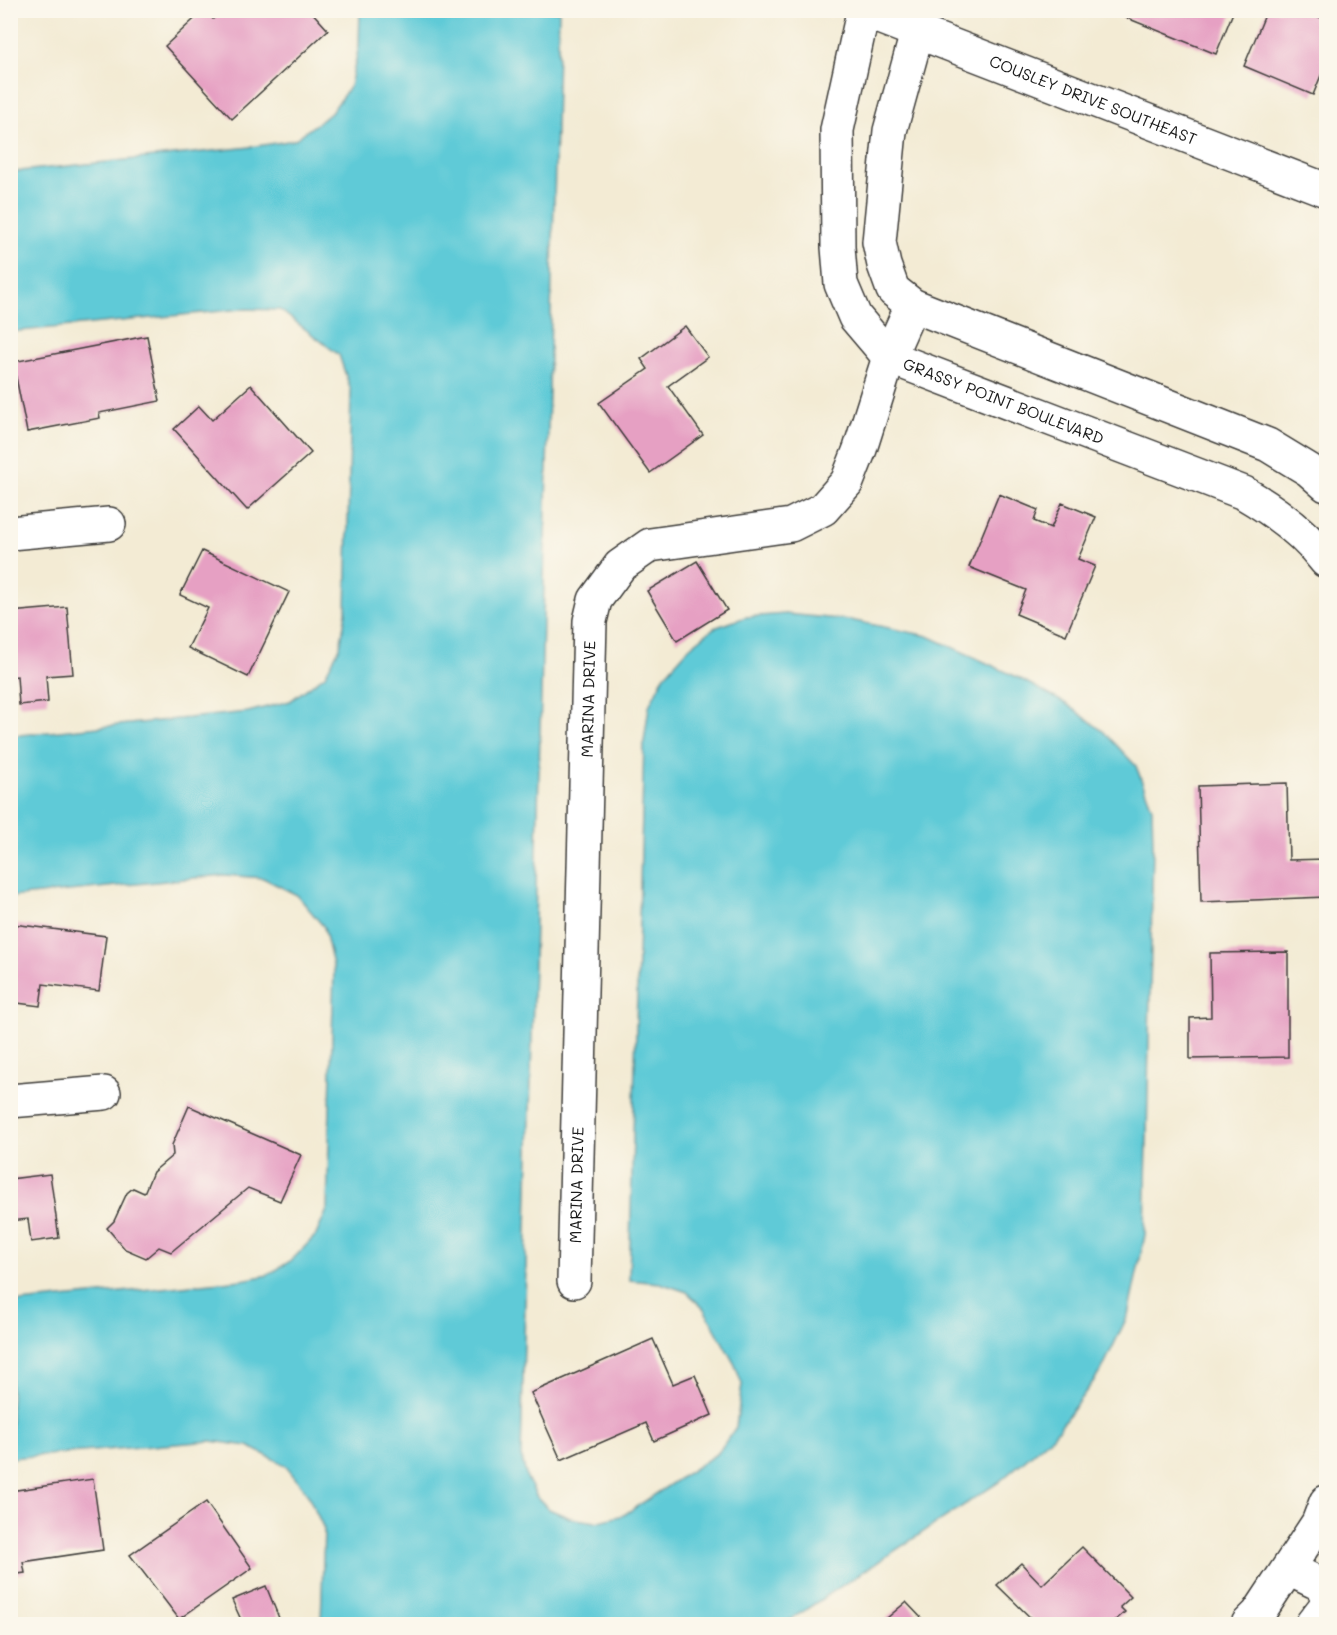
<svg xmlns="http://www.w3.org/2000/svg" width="1337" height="1635" font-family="Mali,sans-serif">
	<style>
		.water { fill: #5ecad7; stroke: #3d737a; stroke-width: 1.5 }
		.building { fill: #e6a0c3 }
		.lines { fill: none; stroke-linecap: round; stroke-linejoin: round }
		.minor-casing { stroke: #3c3b38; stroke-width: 36 }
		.minor { stroke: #fff; stroke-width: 33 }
		.labels { text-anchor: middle; stroke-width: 4.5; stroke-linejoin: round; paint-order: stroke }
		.street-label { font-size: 16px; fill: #1c1c1c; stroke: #fbf7ec }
	</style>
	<rect width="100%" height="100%" fill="#fbf7ec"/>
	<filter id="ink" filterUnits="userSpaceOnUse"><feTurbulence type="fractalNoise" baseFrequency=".0167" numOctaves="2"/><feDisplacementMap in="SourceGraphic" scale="12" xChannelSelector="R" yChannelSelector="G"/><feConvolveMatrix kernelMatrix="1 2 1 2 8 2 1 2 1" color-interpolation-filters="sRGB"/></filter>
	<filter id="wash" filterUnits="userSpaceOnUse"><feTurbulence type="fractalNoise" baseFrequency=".008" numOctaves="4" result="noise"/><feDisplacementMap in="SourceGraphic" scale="24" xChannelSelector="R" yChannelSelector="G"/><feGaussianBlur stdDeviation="1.35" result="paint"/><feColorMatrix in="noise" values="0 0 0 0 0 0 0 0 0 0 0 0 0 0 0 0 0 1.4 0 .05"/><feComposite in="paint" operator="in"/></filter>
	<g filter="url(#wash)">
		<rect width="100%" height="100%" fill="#f3ebd4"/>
		<path class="water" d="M360 11H559L521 1456 527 1478 537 1497 549 1509 570 1518 596 1522 624 1515 718 1453 736 1427 742 1384 735 1365 704 1309 687 1292 660 1283 629 1280 644 742 649 706 664 676 689 648 714 628 746 617 786 614 850 620 928 636 1017 677 1068 705 1104 732 1136 766 1152 808 1153 846 1145 1235 1128 1315 1101 1371 1053 1436 999 1482 784 1624H321L324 1529 307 1493 285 1465 248 1446 211 1441 11 1458V1303L242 1280 268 1275 292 1260 316 1235 327 1210 334 969 324 927 297 895 263 878 224 875 11 897 10 736 248 712 290 701 325 675 340 647 346 613 351 391 339 355 280 310 242 309 11 332V172L251 147 294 140 331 113 350 86 359 46Z"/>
		<g id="blocks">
			<g class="building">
				<path d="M204 10 213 19 223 10H310L328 30 232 119 165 46Z"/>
				<path d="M1118 10H1234L1216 54 1117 14Z"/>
				<path d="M1267 10H1303L1326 20V63L1313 95 1244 66Z"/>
				<path d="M685 326 708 357 668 386 703 435 650 473 599 403 648 369 641 359Z"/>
				<path d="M147 336 160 401 99 413 100 418 27 432 13 362Z"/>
				<path d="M251 385 311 453 247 510 174 429 199 406 212 420Z"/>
				<path d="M999 494 1038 510 1034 521 1051 528 1062 503 1096 517 1078 559 1095 566 1066 635 1016 614 1026 590 969 567Z"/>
				<path d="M202 551 289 592 248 677 188 648 208 608 180 595Z"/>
				<path d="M697 561 727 610 677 641 647 591Z"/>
				<path d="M67 607 73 674 46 676 48 702 19 705 17 676 10 677V612Z"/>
				<path d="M1287 783 1289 860 1326 859V897L1201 902 1198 786Z"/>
				<path d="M13 924 106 936 99 991 43 984 40 1006 10 1002V946Z"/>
				<path d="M1288 952V1057L1190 1059V1018L1211 1017 1210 953Z"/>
				<path d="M189 1106 301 1155 280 1201 248 1188 171 1252 159 1247 146 1258 125 1249 107 1228 114 1221 127 1193 133 1188 144 1193 153 1172 173 1155 172 1145Z"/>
				<path d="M50 1174 59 1238 31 1242 28 1219 10 1221V1179Z"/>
				<path d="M653 1339 673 1384 695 1375 712 1415 654 1441 646 1423 561 1460 531 1393Z"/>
				<path d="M93 1479 103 1550 23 1562 25 1573 10 1575V1491Z"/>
				<path d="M206 1502 252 1568 179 1619 130 1555Z"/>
				<path d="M1082 1547 1131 1597 1120 1607 1125 1612 1111 1624H1037L997 1585 1021 1563 1042 1585Z"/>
				<path d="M266 1586 279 1618 264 1624H243L232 1600Z"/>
				<path d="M906 1602 927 1624H880Z"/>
			</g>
		</g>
	</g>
	<g filter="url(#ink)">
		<use href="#blocks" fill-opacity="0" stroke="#3c3b38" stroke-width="1.5"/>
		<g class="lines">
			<defs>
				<g id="minor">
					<path id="s1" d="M861 10 1326 190"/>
					<path id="s2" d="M863 12 837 130 838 247 841 284 855 317 889 357 1244 493C1275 511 1304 532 1326 561"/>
					<path d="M917 33 890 131 879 242 884 265 893 290 912 305 1268 445 1309 470 1326 485"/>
					<path d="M10 533 109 524"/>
					<path d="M10 1101 104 1093"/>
					<path id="s3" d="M574 1281 590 621 595 600 620 566 650 545 791 525 823 509 847 482 860 449 889 357 912 305"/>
					<path d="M1289 1569 1326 1587"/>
					<path d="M1248 1624 1258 1614 1318 1523 1326 1502"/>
					<path d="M1312 1624 1326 1606"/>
				</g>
			</defs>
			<use href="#minor" class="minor-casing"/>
			<use href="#minor" class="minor"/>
		</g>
	</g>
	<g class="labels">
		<g class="street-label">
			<text dy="6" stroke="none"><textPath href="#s1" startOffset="249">COUSLEY DRIVE SOUTHEAST</textPath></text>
			<text dy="6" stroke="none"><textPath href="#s2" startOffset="486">GRASSY POINT BOULEVARD</textPath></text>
			<text dy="6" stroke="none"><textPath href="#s3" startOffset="582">MARINA DRIVE</textPath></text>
			<text dy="6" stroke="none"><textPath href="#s3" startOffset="96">MARINA DRIVE</textPath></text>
		</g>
	</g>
	<rect width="1337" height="1635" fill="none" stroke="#fbf7ec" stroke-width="36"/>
</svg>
